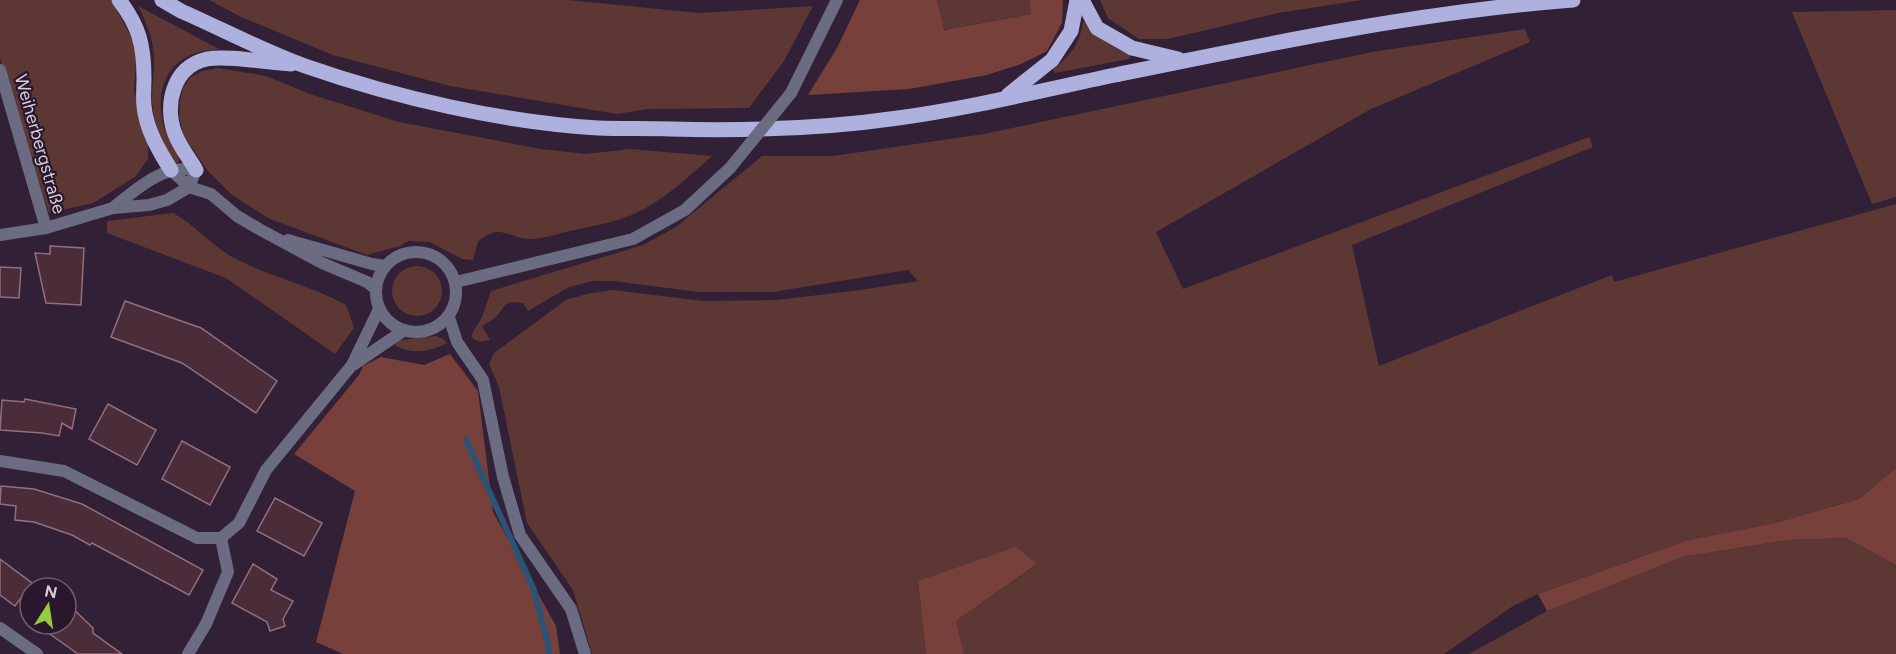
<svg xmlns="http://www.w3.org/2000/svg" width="1896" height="654" font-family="Figtree,sans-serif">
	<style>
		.green { fill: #5d3733 }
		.forest { fill: #77403b }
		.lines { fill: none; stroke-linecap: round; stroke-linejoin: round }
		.stream { stroke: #2b5378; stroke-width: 6 }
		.building { fill: #4b2d3a; stroke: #926f7e; stroke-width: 1.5 }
		.minor { stroke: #6b6c82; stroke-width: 12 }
		.primary { stroke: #aeb0de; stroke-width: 15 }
		.minor-bridge { stroke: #6b6c82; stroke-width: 12 }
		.labels { text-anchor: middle; stroke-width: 4.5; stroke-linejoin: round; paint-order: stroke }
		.street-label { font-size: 18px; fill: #d8cddc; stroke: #28172d }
	</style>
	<rect width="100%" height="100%" fill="#322037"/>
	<g class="green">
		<path d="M0 0H110L113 2 137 49 134 90 148 139V159L135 177 93 203 49 213 0 58Z"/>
		<path d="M209 0H568L699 13 813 6 784 61 749 108 648 109 617 114 450 86 333 55 241 17Z"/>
		<path d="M937 0H1029L1031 14 943 30Z"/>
		<path d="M1100 0H1362L1278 13 1168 39H1139L1108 18Z"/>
		<path d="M138 6 219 49C210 50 200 51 191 55 160 68 155 103 166 132 170 142 180 152 179 162L174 163C165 147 155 129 153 111 150 92 155 74 154 55 153 39 146 21 138 6Z"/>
		<path d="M1896 10V197L1872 204 1792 12Z"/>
		<path d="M1083 22H1087C1099 37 1112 48 1131 55L1129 59 1055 73 1053 69C1071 55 1079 45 1083 22Z"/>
		<path d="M1525 29 1530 42 1371 109 1156 232 1183 289 1589 137 1593 147 1352 245 1379 366 1612 275 1614 282 1896 204V468L1859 499 1775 523 1688 540 1538 594 1513 606 1444 654H964L956 621 1036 565 918 581 926 654H592L573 590 527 523 499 387 489 364 494 353 566 300 587 294 613 290 703 301 776 300 853 291 918 281 908 270 773 292H699L613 281H593L569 287 528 311 523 303C502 300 507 306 495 318 492 321 486 323 482 326L490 340C482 342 477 343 471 336L482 317 491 291 643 245 676 227 762 156H833L984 134 1372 52Z"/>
		<path d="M218 68 266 76 310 94 399 122 541 149 586 154 630 149 712 156C685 180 655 209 618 220 601 225 582 228 565 232 555 235 544 238 533 239 510 240 500 221 478 242L473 260 462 259 430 242 408 241 400 246 367 255 270 219 232 195 207 170 184 136 179 117 180 101 183 88 191 77 202 71Z"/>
		<path d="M173 213C195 225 212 246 234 258 270 277 311 285 346 305L354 328 335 354 226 278 107 233V221Z"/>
		<circle cx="417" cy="291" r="25"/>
		<path d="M436 336 443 339 447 343C429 352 412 355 394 345L401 340Z"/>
		<path d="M1846 538 1896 565V654H1469L1547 611 1682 557 1788 540Z"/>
	</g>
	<g class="forest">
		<path d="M860 0H937L944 30 1031 14 1029 0H1063L1062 23 1047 51 1021 64 987 75 909 89 808 95 837 48Z"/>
		<path d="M450 354 478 391 493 512 556 626 560 654H343L316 642 355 491 294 454 359 375 363 366 381 357 424 365Z"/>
		<path d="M1896 468V565L1846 538 1788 540 1682 557 1547 611 1538 594 1688 540 1775 523 1859 499Z"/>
		<path d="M1016 547 1037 564 956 621 964 654H926L918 581Z"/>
	</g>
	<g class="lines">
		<path class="stream" d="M466 440 534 590 548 644 549 654"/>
	</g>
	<g class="building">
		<path d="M50 246 84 248 81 305 46 303 35 253 50 254Z"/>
		<path d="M0 267 21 268 19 298 0 297Z"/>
		<path d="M125 301 201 328 277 381 256 413 182 363 111 337Z"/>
		<path d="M25 399 76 409 72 429 62 423 59 436 42 433 0 430 2 400 24 402Z"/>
		<path d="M108 404 156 430 137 465 89 439Z"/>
		<path d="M182 441 230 467 210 505 162 479Z"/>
		<path d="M1 486 34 489 82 504 203 570 189 595 92 543 90 545 72 535 34 522 15 520 16 506 0 504Z"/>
		<path d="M275 498 322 523 304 556 257 531Z"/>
		<path d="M0 559 32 583 15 606 0 595Z"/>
		<path d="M253 564 277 579 271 590 293 601 283 619 285 626 270 631 267 622 232 603Z"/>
		<path d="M66 602 93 628V633L122 654H78L36 624H66Z"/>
	</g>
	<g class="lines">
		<g class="minor">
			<path d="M0 70 46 228"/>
			<path d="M791 93 837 0"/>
			<path d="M171 170 189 187 211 194 237 216 259 229 322 263 367 282 376 289"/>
			<path d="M114 207C138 188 163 164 196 170"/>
			<path d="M0 235 46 228 113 208 149 205 167 200 189 187 196 170"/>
			<path d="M288 240 372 264 385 266"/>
			<circle cx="416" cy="292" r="40"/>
			<path d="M456 282 633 239 685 210 730 168"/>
			<path d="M449 317 457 342 483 380 503 477 520 535 571 609 585 654"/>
			<path d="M353 365 403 331"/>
			<path d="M0 461 64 471 197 538H221L239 523 266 470 352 365 379 309"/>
			<path d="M0 628 37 654"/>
			<path d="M188 654 206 624 228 572 221 538"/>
		</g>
		<g class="primary">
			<path d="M119 0C139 26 144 45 144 78 144 87 143 97 144 106 146 129 159 151 171 170"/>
			<path d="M162 0 181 11C222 29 263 51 305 66 397 98 501 122 598 128 622 129 646 128 670 129 746 131 822 129 898 118 971 108 1043 90 1115 75 1266 44 1419 12 1573 0"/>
			<path d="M1082 0 1097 28 1132 48 1178 59"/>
			<path d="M1008 95 1052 60 1071 31 1077 0"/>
			<path d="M196 170C189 158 180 147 175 134 164 105 173 66 207 59 227 55 269 63 291 64"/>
		</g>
		<path class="minor-bridge" d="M730 168 791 93"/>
	</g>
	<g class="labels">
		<g class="street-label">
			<text transform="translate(40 144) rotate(74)" y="6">Weiherbergstraße</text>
		</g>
	</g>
	<g transform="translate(48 606) rotate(12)"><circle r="28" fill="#28172d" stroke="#6e6073" stroke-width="1.5"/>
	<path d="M0-4.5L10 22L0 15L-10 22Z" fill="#93cc3d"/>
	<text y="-9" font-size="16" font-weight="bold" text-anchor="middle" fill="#d8cddc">N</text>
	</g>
</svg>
